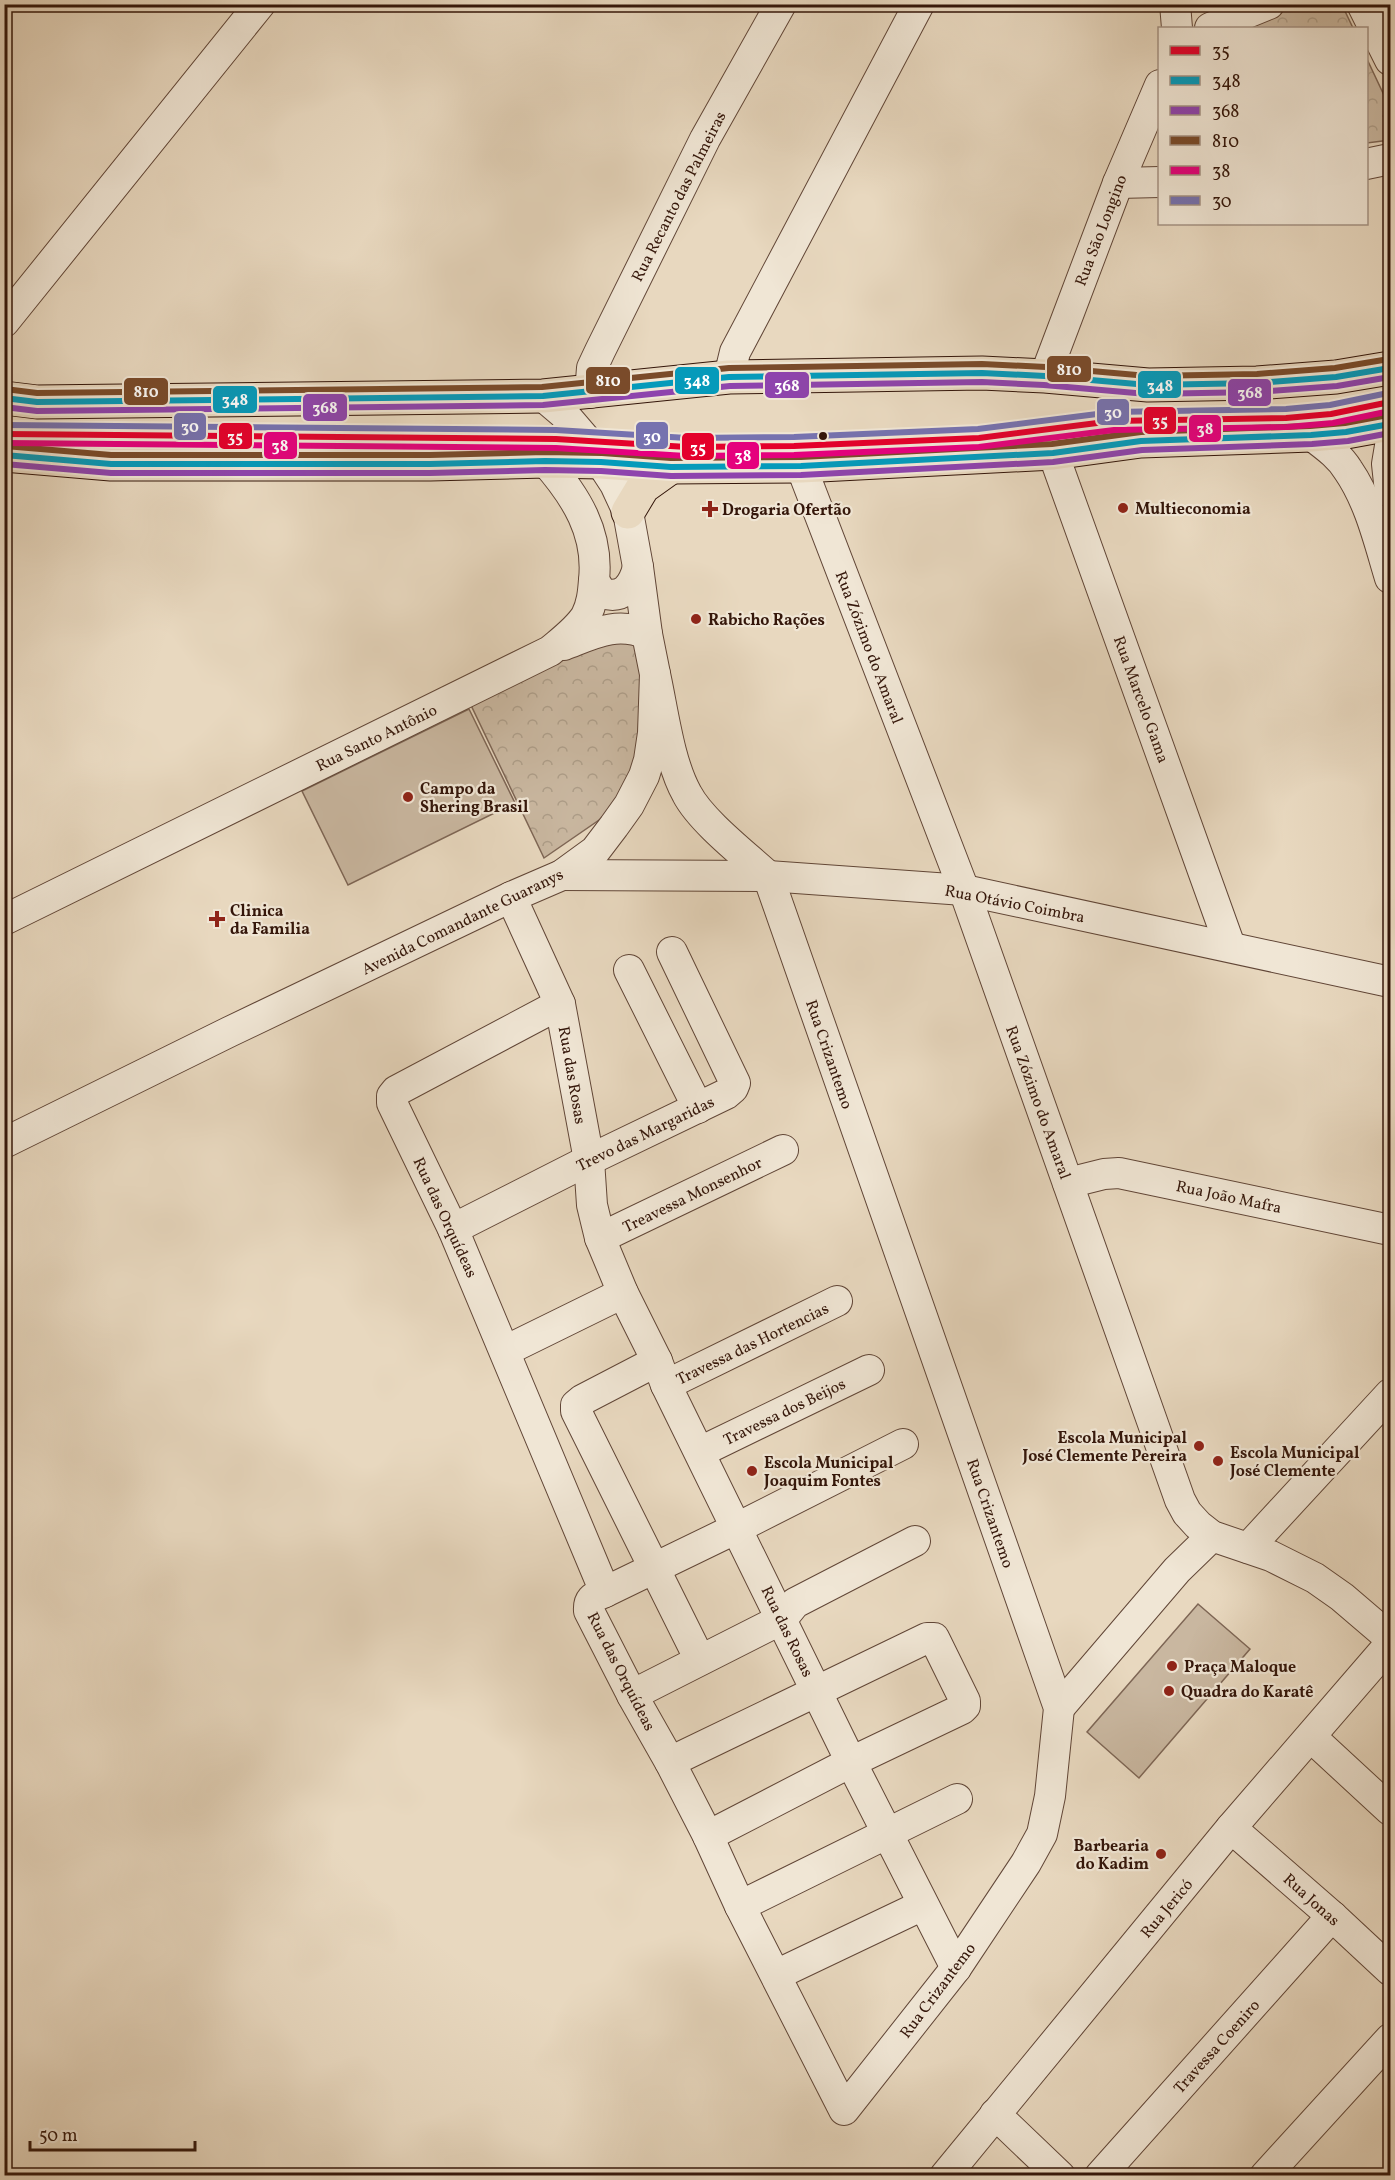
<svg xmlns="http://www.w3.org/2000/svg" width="1395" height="2180" font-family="Vollkorn,serif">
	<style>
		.grass { fill: #c9b7a0; stroke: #7e6655; stroke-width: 1.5 }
		.forest { fill: url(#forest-crowns); stroke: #7e6655; stroke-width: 1.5 }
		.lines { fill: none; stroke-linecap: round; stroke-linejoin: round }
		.minor-casing { stroke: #614637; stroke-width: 32 }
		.major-casing { stroke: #34160a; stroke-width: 35 }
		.minor { stroke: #f0e6d5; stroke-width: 30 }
		.major { stroke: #e8d8bf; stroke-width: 33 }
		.bus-1-casing { stroke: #f0e6d5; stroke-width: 10 }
		.bus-2-casing { stroke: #f0e6d5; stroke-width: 10 }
		.bus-3-casing { stroke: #f0e6d5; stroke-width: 10 }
		.bus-4-casing { stroke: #f0e6d5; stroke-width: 10 }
		.bus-5-casing { stroke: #f0e6d5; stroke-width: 10 }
		.bus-6-casing { stroke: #f0e6d5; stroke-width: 10 }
		.bus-1 { stroke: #e4002b; stroke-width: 6 }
		.bus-2 { stroke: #059aba; stroke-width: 6 }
		.bus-3 { stroke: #8e44ad; stroke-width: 6 }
		.bus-4 { stroke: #7a4b2a; stroke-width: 6 }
		.bus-5 { stroke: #e5007d; stroke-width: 6 }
		.bus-6 { stroke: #7672af; stroke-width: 6 }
		.bus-dot { fill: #34160a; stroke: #f0e6d5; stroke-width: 2 }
		.poi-dot { fill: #8f2418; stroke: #f0e6d5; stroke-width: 2 }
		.labels { text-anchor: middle; stroke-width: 4.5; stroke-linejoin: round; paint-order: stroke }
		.street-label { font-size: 16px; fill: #34160a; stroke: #f0e6d5 }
		.poi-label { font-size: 16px; font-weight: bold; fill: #34160a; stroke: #f0e6d5; text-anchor: start }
		.line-badge { stroke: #f0e6d5; stroke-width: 2 }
		.badge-label { font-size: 16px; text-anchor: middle; font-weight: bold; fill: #fff }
	</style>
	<defs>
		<pattern id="forest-crowns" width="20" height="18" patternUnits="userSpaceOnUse" patternTransform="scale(1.5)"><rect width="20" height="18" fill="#c9b7a0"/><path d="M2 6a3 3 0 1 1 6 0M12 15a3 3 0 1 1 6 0" fill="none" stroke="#ad9d88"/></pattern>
	</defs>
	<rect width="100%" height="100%" fill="#e8d8bf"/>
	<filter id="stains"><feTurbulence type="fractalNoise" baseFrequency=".00333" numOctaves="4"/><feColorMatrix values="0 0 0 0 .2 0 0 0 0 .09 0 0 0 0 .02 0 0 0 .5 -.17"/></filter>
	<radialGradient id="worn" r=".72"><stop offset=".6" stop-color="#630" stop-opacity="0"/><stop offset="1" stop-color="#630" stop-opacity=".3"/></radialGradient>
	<g class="grass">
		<path d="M469 709 515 803 348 885 302 791Z"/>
		<path d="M1198 1604 1250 1649 1139 1778 1087 1732Z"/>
	</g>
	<g class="forest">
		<path d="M1298 4 1342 5 1353 28H1245Z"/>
		<path d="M1366 57 1390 108V140L1367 143Z"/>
		<path d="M599 639 642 642 637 766 615 809 544 858 469 701Z"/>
	</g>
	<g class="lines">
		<defs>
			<g id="minor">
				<path d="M1175 4 1177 28"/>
				<path d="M1362 4 1390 60"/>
				<path d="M1210 28 1269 4"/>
				<path d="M1366 164 1390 159"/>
				<path d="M1118 183 1160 182"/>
				<path d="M4 322 260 4"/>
				<path d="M1045 376 1118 183 1160 85"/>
				<path d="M729 377 735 352 919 4"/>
				<path d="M590 393 592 368 600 351 705 139 781 4"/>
				<path d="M1311 435C1324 445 1339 455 1348 470 1370 502 1379 542 1390 578"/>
				<path d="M1390 446 1387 464 1390 492"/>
				<path d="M1053 453 1230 946"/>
				<path d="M801 466 964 890 1180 1500 1187 1513 1198 1525 1212 1536 1271 1556 1315 1578 1342 1597 1390 1638"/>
				<path d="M594 581 602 593C623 600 633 586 638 567"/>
				<path d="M564 645C593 634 616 621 647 634"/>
				<path d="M562 875 768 876 964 890 1390 982"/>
				<path d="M511 897 560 1004 589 1160 592 1205 600 1238 623 1293 657 1361 666 1385 851 1762 956 1968"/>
				<path d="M4 920 550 651C563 640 577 630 586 616 592 604 593 593 594 580 599 533 576 496 545 461"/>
				<path d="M629 970 698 1108"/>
				<path d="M560 1004 396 1091 392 1096V1103L453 1229 605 1592C594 1597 588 1598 589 1611L632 1695 670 1762 708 1836 740 1906 844 2110 956 1968 1026 1863 1042 1834 1050 1796 1059 1708 768 876C745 855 701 821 687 794 669 762 663 710 655 674"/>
				<path d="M4 1143 229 1032 511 897 562 875 595 851 614 826 629 805 644 776 649 760 653 733 655 674 647 634 638 567 628 512 615 484 587 441 563 413 543 396"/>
				<path d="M1068 1183 1104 1174 1119 1173 1390 1230"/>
				<path d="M453 1229 589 1160 726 1094 733 1088 735 1083 672 952"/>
				<path d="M600 1238 783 1150"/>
				<path d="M505 1351 623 1293"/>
				<path d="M657 1361 582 1400 576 1405V1411L700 1660"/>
				<path d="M666 1385 837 1301"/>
				<path d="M700 1452 869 1370"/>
				<path d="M1248 1548 1390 1394"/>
				<path d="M605 1592 737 1528 903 1444"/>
				<path d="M632 1695 782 1619 795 1603 915 1541"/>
				<path d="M1059 1708 1177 1570 1212 1536"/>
				<path d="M1311 1737 1390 1810"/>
				<path d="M670 1762 927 1638H934L936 1642 965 1701V1706L962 1709 851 1762 708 1836"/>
				<path d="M1231 1828 1332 1916 1390 1970"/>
				<path d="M740 1906 957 1799"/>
				<path d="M776 1975 923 1905"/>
				<path d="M995 2114 1060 2176"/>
				<path d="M945 2176 1231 1828 1390 1644"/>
				<path d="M1100 2176 1332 1916"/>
				<path d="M1265 2176 1390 2039"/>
			</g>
			<g id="major">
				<path d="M4 398 37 402 543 396 729 377 982 373 1045 376 1148 385 1257 383 1336 377 1390 368"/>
				<path d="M4 455 111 464H430L545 461 601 462 671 467 801 466 1053 453 1141 441 1311 435 1346 432 1390 424"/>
				<path d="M628 512 643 487 671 467"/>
			</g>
		</defs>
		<use href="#minor" class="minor-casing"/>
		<use href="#major" class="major-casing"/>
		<use href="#minor" class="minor"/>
		<use href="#major" class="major"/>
		<defs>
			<path id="bus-1" d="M4 434 556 439 687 447 794 446 979 438 1113 421 1286 418 1331 414 1390 402"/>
			<g id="bus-2">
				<path d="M4 398 37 402 543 396 729 377 982 373 1045 376 1148 385 1257 383 1336 377 1390 368"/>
				<path d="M4 455 111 464H430L545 461 601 462 671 467 801 466 1053 453 1141 441 1311 435 1346 432 1390 424"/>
			</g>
			<g id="bus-3">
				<path d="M4 407 37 411 543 405 730 386 982 382 1044 385 1147 394 1257 392 1337 386 1390 377"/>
				<path d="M4 464 111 473H430L545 470 601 471 671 476 801 475 1053 462 1142 450 1312 444 1348 441 1390 433"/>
			</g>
			<g id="bus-4">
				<path d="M5 389 37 393 542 387 729 368 982 364 1046 367 1148 376 1257 374 1335 368 1389 359"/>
				<path d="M5 446 111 455H430L545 452 602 453 671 458 801 457 1052 444 1141 432 1310 426 1345 423 1388 415"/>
			</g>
			<path id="bus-5" d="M4 443 556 448 686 456 794 455 979 447 1114 430 1287 427 1333 423 1390 411"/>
			<path id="bus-6" d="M4 425 556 430 687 438 794 437 978 429 1113 412 1286 409 1330 405 1388 393"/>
		</defs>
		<use href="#bus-1" class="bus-1-casing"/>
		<use href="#bus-2" class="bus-2-casing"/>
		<use href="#bus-3" class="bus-3-casing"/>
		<use href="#bus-4" class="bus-4-casing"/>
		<use href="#bus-5" class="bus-5-casing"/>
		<use href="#bus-6" class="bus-6-casing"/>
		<use href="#bus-1" class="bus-1"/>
		<use href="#bus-2" class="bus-2"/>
		<use href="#bus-3" class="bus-3"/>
		<use href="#bus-4" class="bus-4"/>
		<use href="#bus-5" class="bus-5"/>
		<use href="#bus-6" class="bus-6"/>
	</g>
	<circle class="bus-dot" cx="823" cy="436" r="5"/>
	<g class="poi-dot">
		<circle cx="1123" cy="508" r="6"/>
		<path d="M707 500h6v6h6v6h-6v6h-6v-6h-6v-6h6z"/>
		<circle cx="696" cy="619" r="6"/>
		<circle cx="408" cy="797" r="6"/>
		<path d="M214 910h6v6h6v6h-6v6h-6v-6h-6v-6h6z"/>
		<circle cx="1199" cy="1446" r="6"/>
		<circle cx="1218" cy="1461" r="6"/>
		<circle cx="752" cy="1471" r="6"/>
		<circle cx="1172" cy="1666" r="6"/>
		<circle cx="1169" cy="1691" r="6"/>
		<circle cx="1161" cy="1854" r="6"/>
	</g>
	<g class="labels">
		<g class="street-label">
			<text transform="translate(678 196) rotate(-63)" y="6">Rua Recanto das Palmeiras</text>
			<text transform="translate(1100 230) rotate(-69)" y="6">Rua São Longino</text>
			<text transform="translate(870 647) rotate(69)" y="6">Rua Zózimo do Amaral</text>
			<text transform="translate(1142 699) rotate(70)" y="6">Rua Marcelo Gama</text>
			<text transform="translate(376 737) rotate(-26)" y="6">Rua Santo Antônio</text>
			<text transform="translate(1015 903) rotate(11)" y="6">Rua Otávio Coimbra</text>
			<text transform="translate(462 921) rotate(-26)" y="6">Avenida Comandante Guaranys</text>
			<text transform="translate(830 1054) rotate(71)" y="6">Rua Crizantemo</text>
			<text transform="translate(573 1075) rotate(80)" y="6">Rua das Rosas</text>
			<text transform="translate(1039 1102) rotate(70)" y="6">Rua Zózimo do Amaral</text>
			<text transform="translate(645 1133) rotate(-26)" y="6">Trevo das Margaridas</text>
			<text transform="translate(692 1194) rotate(-26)" y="6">Treavessa Monsenhor</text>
			<text transform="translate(1229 1196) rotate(12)" y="6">Rua João Mafra</text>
			<text transform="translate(446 1217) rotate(65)" y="6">Rua das Orquídeas</text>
			<text transform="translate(752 1343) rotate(-26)" y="6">Travessa das Hortencias</text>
			<text transform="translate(784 1411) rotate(-26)" y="6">Travessa dos Beijos</text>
			<text transform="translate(991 1513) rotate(71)" y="6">Rua Crizantemo</text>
			<text transform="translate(788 1631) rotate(64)" y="6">Rua das Rosas</text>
			<text transform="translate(622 1671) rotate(63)" y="6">Rua das Orquídeas</text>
			<text transform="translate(1312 1899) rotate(42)" y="6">Rua Jonas</text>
			<text transform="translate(1166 1908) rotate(-50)" y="6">Rua Jericó</text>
			<text transform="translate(937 1990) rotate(-53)" y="6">Rua Crizantemo</text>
			<text transform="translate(1216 2046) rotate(-48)" y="6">Travessa Coeniro</text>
		</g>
		<g class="poi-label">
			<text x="1135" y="514">Multieconomia</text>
			<text x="722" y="515">Drogaria Ofertão</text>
			<text x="708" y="625">Rabicho Rações</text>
			<text x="420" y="794">Campo da<tspan x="420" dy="18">Shering Brasil</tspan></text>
			<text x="230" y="916">Clinica<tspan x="230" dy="18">da Familia</tspan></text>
			<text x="1187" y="1443" text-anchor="end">Escola Municipal<tspan x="1187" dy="18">José Clemente Pereira</tspan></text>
			<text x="1230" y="1458">Escola Municipal<tspan x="1230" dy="18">José Clemente</tspan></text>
			<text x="764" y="1468">Escola Municipal<tspan x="764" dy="18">Joaquim Fontes</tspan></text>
			<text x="1184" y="1672">Praça Maloque</text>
			<text x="1181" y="1697">Quadra do Karatê</text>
			<text x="1149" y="1851" text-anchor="end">Barbearia<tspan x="1149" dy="18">do Kadim</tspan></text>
		</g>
	</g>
	<g class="line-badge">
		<rect x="1046" y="355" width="46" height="28" rx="6" fill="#7a4b2a"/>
		<rect x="674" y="366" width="46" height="29" rx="6" fill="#059aba"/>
		<rect x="585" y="366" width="46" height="29" rx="6" fill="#7a4b2a"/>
		<rect x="1137" y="370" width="45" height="29" rx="6" fill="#059aba"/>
		<rect x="764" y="371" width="46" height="28" rx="6" fill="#8e44ad"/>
		<rect x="123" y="377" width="46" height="29" rx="6" fill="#7a4b2a"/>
		<rect x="1227" y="378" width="45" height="29" rx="6" fill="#8e44ad"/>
		<rect x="212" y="385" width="46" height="29" rx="6" fill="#059aba"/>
		<rect x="302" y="393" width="46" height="29" rx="6" fill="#8e44ad"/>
		<rect x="1096" y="398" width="34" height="28" rx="6" fill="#7672af"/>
		<rect x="1143" y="406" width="34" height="29" rx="6" fill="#e4002b"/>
		<rect x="173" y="412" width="34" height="29" rx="6" fill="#7672af"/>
		<rect x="1188" y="414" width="34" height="29" rx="6" fill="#e5007d"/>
		<rect x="635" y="421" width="34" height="29" rx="6" fill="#7672af"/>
		<rect x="218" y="422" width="35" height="28" rx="6" fill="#e4002b"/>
		<rect x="263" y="431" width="35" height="29" rx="6" fill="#e5007d"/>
		<rect x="681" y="432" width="34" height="29" rx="6" fill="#e4002b"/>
		<rect x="726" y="441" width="34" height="29" rx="6" fill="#e5007d"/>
	</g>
	<g class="badge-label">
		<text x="1069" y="375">810</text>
		<text x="697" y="386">348</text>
		<text x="608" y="386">810</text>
		<text x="1160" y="391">348</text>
		<text x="787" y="391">368</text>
		<text x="146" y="397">810</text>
		<text x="1250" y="398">368</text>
		<text x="235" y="405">348</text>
		<text x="325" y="413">368</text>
		<text x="1113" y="418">30</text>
		<text x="1160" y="426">35</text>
		<text x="190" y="432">30</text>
		<text x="1205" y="434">38</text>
		<text x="652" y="442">30</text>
		<text x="235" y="442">35</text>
		<text x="280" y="451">38</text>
		<text x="698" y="453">35</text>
		<text x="743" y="461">38</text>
	</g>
	<rect width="1395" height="2180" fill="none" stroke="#e8d8bf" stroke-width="24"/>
	<rect x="6" y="6" width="1383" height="2168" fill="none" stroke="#34160a" stroke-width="3"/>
	<rect x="12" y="12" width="1371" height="2156" fill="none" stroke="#34160a" stroke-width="1.5"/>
	<rect x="1158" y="27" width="210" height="198" fill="#f0e6d5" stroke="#a59384" stroke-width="1.5"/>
	<rect x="1170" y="46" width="30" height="9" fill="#e4002b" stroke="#a59384" stroke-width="1.5"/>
	<text x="1212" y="57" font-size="18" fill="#34160a">35</text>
	<rect x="1170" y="76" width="30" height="9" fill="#059aba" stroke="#a59384" stroke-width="1.5"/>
	<text x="1212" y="87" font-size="18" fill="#34160a">348</text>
	<rect x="1170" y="106" width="30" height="9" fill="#8e44ad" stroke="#a59384" stroke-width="1.5"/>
	<text x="1212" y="117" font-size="18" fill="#34160a">368</text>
	<rect x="1170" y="136" width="30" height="9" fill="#7a4b2a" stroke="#a59384" stroke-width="1.5"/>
	<text x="1212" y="147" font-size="18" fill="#34160a">810</text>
	<rect x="1170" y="166" width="30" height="9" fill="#e5007d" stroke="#a59384" stroke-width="1.5"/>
	<text x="1212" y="177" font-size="18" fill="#34160a">38</text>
	<rect x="1170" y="196" width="30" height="9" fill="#7672af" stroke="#a59384" stroke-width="1.5"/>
	<text x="1212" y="207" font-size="18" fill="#34160a">30</text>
	<path d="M30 2141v9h165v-9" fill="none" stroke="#34160a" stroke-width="3"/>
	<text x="39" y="2141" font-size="18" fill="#34160a" stroke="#f0e6d5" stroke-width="4.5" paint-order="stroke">50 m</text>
	<rect width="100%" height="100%" filter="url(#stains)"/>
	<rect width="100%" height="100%" fill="url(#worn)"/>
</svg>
